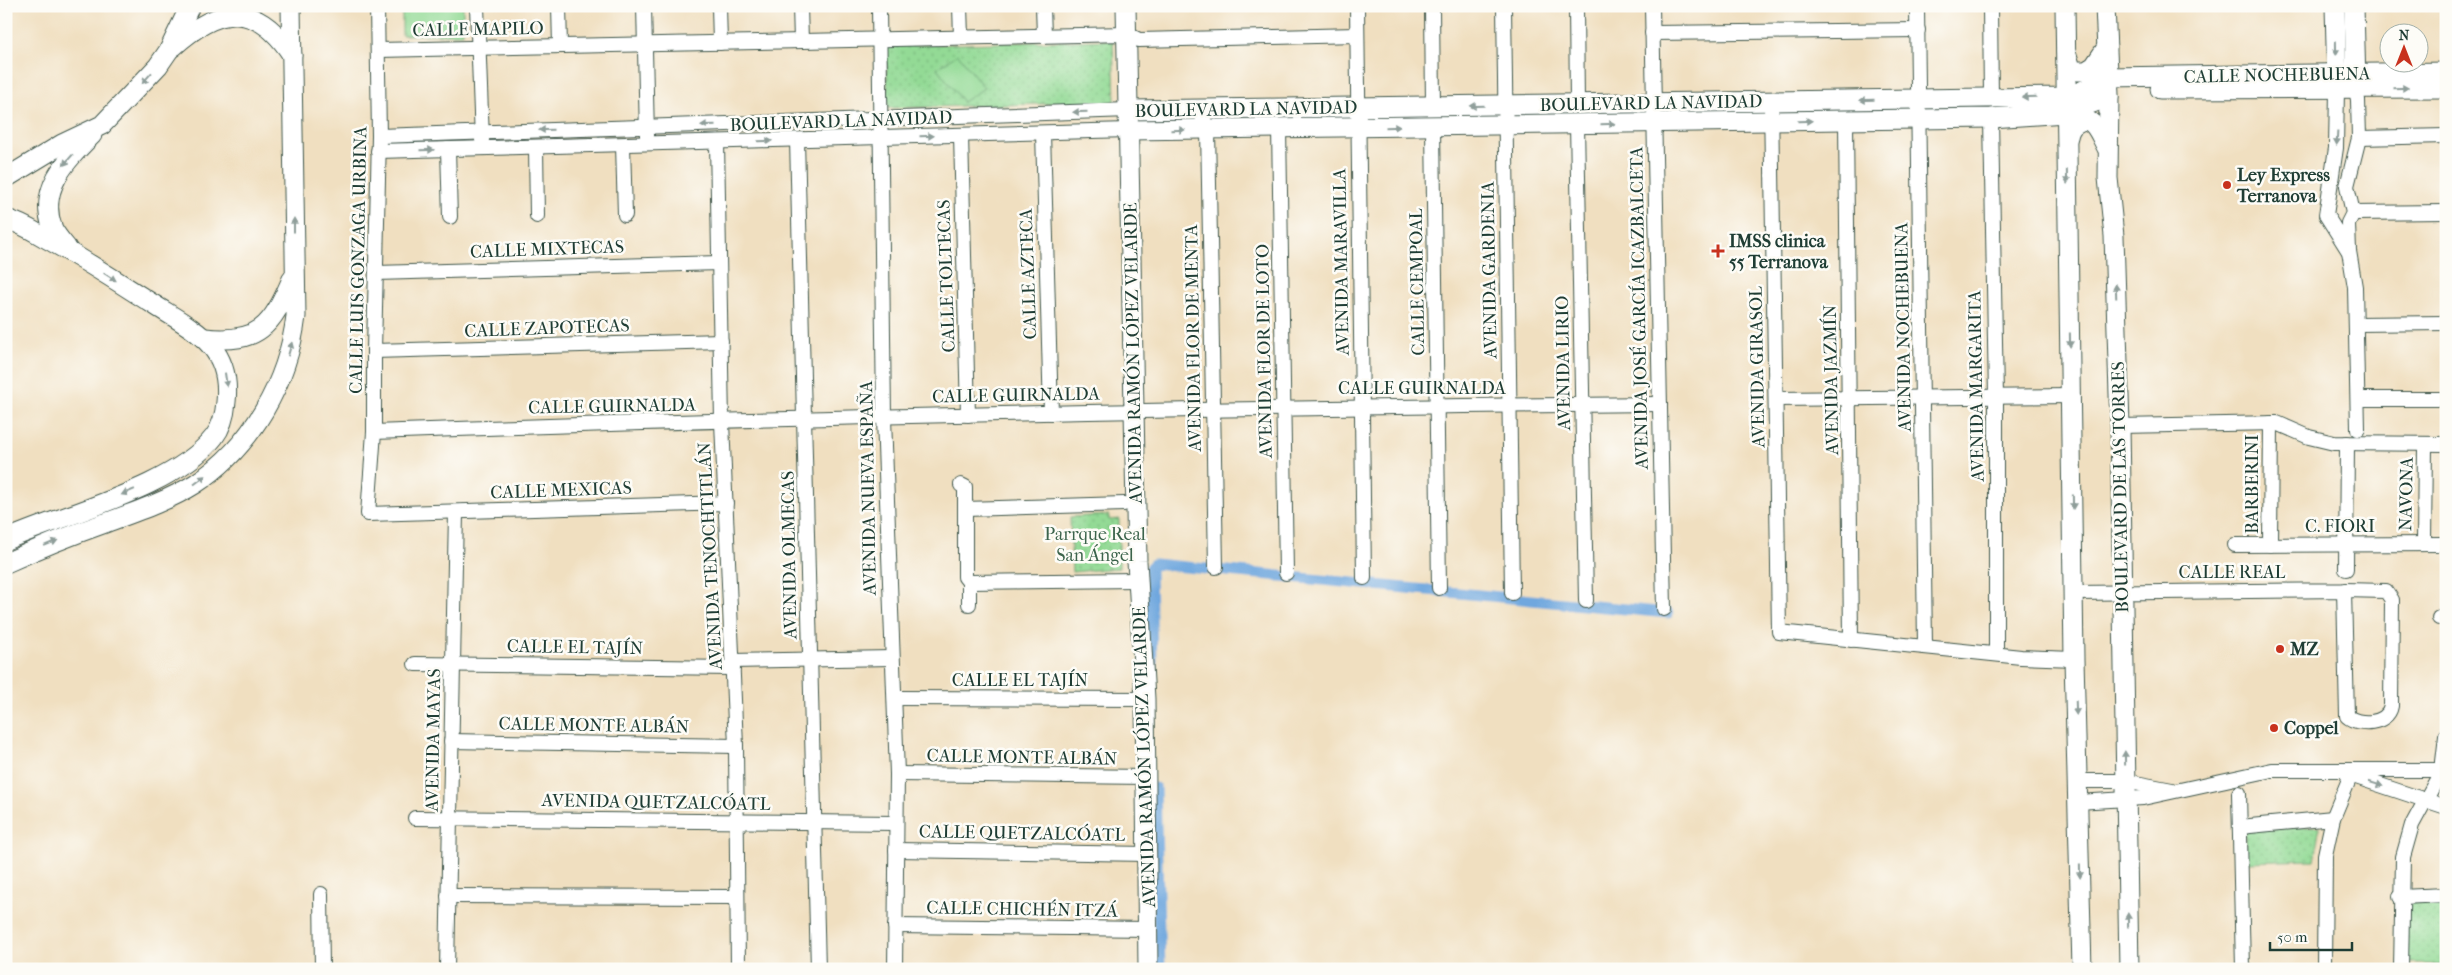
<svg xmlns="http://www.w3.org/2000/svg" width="2452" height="975" font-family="'IM FELL French Canon',serif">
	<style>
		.grass { fill: url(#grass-dots); stroke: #598c64 }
		.pitch { fill: #93da95; stroke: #598c64 }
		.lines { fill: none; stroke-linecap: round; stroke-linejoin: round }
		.canal { stroke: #6fa7de; stroke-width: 11 }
		.street-casing { stroke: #3e5549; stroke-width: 16 }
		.secondary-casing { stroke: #3e5549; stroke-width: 21 }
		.street { stroke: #fff; stroke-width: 14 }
		.secondary { stroke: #fff; stroke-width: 19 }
		.oneway { fill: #8f9e9a }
		.poi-dot { fill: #c8321e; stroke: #fdfcf7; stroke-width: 2 }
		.labels { text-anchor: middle; stroke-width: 5; stroke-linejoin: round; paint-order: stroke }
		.street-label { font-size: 18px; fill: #1f3d34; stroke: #fdfcf7 }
		.poi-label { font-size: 18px; font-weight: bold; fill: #1f3d34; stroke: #fdfcf7; text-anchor: start }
		.park-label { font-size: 18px; fill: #3c644c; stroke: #fdfcf7 }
	</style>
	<defs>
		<pattern id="grass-dots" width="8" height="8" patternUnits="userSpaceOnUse" patternTransform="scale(1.25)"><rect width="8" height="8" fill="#93da95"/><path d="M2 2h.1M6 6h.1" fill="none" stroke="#7ebc81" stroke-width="1.8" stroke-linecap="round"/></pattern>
	</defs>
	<rect width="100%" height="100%" fill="#fdfcf7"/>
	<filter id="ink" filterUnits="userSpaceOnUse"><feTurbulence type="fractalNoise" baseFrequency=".02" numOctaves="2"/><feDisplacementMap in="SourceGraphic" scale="10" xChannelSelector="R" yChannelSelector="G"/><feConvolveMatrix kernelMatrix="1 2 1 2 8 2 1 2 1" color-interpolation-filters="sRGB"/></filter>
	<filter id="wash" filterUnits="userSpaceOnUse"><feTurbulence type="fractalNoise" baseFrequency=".0096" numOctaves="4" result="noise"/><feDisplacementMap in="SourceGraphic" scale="20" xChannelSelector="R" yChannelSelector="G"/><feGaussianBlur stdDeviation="1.12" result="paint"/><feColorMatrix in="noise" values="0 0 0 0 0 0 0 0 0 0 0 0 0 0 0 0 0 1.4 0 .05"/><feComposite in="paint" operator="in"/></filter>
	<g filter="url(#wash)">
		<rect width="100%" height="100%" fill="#f0dfc0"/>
		<g class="grass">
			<path d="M1113 40 1115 102 888 108 886 46Z"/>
			<path d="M1109 515V520L1119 519V568L1072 572 1070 517Z"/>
			<path d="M2320 826 2314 860 2245 862V831Z"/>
			<path d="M2401 902H2444L2445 964H2402Z"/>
		</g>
		<g class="pitch">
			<path d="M402 6H463V34L402 35Z"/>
			<path d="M958 54 984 88 963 102 937 68Z"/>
		</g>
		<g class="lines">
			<g class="canal">
				<path d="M1152 669 1150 568 1154 564 1668 613"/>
				<path d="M1155 788 1160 969"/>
			</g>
		</g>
	</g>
	<g filter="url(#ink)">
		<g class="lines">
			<defs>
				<g id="street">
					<path d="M377 6 379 136 374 351V432L368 514 726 503"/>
					<path d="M477 6 482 140"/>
					<path d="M559 6 560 46"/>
					<path d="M644 6 647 136"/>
					<path d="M719 6 720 43"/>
					<path d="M800 6 801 41"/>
					<path d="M879 6 884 418 897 774 895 969"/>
					<path d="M960 6 961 37"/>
					<path d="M1043 6 1044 36"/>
					<path d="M1357 6 1364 578"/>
					<path d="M1432 6 1433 107"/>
					<path d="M1504 6 1512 593"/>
					<path d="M1576 6 1577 104"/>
					<path d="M1652 6 1664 609"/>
					<path d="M1917 6 1925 647"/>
					<path d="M1990 6 1991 98"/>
					<path d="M1652 33 1918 30"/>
					<path d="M379 50 1127 34 1139 40 1357 35"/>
					<path d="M2337 89 2336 148 2326 215 2348 250"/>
					<path d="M2356 89 2358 100 2359 138 2347 186 2353 213 2348 223 2349 251 2355 287 2358 429"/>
					<path d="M1771 101 1779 632 2021 657 2074 659"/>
					<path d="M1199 110 1208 129 1216 567"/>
					<path d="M1991 118 1996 397V654"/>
					<path d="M1846 120 1851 640"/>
					<path d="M1577 124 1586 601"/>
					<path d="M1433 126 1439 588"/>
					<path d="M1279 128 1286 573"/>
					<path d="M1043 133 1051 413"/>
					<path d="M961 135 968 415"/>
					<path d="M379 136 1129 110"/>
					<path d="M2359 138 2446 136"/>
					<path d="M797 140 818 969"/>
					<path d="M717 142 722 422 736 746 738 969"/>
					<path d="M623 145 625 215"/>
					<path d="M536 147 537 216"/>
					<path d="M448 149 450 217"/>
					<path d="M378 151 1129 130"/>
					<path d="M2353 213 2446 212"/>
					<path d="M376 273 719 263"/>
					<path d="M2356 324 2446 323"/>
					<path d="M374 351 721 341"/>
					<path d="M1776 399 2071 396"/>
					<path d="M2358 399H2446"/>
					<path d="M2120 426 2277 423 2309 437 2334 443 2446 444"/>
					<path d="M374 432C802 416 1231 408 1660 404"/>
					<path d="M961 485 965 487V577L969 582 1137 580"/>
					<path d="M965 509 1124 504"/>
					<path d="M2424 544 2425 444"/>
					<path d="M2235 545 2446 544"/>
					<path d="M2270 545 2271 423"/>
					<path d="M2346 569 2347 443"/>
					<path d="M969 582V604"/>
					<path d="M2074 593 2344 590 2386 591 2392 600 2391 706C2388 725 2358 726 2347 716L2344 590"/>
					<path d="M2439 618H2446"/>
					<path d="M733 661 892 658"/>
					<path d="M415 664 733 668"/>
					<path d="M895 698 1145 699"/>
					<path d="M451 741 736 746"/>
					<path d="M897 774 1146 777"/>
					<path d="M2347 774 2446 807"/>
					<path d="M2078 781H2125L2172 790"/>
					<path d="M2239 793 2243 969"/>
					<path d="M2078 802 2143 798 2272 770H2446"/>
					<path d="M415 818 896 823"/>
					<path d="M2240 827 2333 818"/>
					<path d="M896 850 1148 854"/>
					<path d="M321 894 322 969"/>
					<path d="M448 896 737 897"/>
					<path d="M2400 897 2446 895"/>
					<path d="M895 926 1149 929"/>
					<path d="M447 969 456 512"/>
					<path d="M2324 969 2325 855 2333 818 2353 770"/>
					<path d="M2401 969 2403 857 2412 825 2442 770 2446 736"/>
				</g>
				<g id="secondary">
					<path d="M1126 6 1137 561 1145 699 1148 969"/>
					<path d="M2065 6 2074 659 2082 969"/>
					<path d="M2105 6 2109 95 2108 178 2114 236 2120 426 2129 969"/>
					<path d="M2335 6 2337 85"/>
					<path d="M2354 6 2356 85"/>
					<path d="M173 47C218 6 256 0 292 55"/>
					<path d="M2066 52 2071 68 2075 71H2086L2094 66 2107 47"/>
					<path d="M2160 89 2446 88"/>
					<path d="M1129 110 2066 97 2096 85 2108 77 2446 72"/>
					<path d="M1129 130 1991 118 2065 113 2109 97"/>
					<path d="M2068 137C2069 131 2071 126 2077 123 2094 113 2100 136 2107 148"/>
					<path d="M6 178 62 144 102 125 158 66 169 50 190 6"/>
					<path d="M6 219C21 223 33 231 47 239 83 259 118 282 153 304 194 330 232 346 226 402 225 414 222 427 214 437 174 488 66 513 6 540"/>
					<path d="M67 248C62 242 56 235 53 229 37 189 67 160 92 135"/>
					<path d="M205 338C259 344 272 326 292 279"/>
					<path d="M6 563C39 548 71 535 105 523 135 512 168 501 195 484 252 447 288 382 296 316L291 6"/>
				</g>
			</defs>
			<use href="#street" class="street-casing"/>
			<use href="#secondary" class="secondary-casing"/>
			<use href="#street" class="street"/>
			<use href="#secondary" class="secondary"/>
		</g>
		<defs><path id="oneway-solid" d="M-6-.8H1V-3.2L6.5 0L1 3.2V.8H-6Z" transform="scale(1.25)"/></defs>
		<g class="oneway">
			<use href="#oneway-solid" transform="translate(2336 48) rotate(89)"/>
			<use href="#oneway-solid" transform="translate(147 78) rotate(131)"/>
			<use href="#oneway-solid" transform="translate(2401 88) rotate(-1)"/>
			<use href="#oneway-solid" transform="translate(2029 97) rotate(179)"/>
			<use href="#oneway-solid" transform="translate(1867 100) rotate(179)"/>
			<use href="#oneway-solid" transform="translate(1477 106) rotate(179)"/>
			<use href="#oneway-solid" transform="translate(1080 112) rotate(178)"/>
			<use href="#oneway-solid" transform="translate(1805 121) rotate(-1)"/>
			<use href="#oneway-solid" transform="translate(1608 124) rotate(-1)"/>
			<use href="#oneway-solid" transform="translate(708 125) rotate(178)"/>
			<use href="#oneway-solid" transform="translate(1393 127) rotate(-1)"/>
			<use href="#oneway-solid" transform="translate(546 130) rotate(179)"/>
			<use href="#oneway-solid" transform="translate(1178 130) rotate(-1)"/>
			<use href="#oneway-solid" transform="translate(927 136) rotate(-2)"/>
			<use href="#oneway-solid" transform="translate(2337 138) rotate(93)"/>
			<use href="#oneway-solid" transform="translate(765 141) rotate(-2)"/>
			<use href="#oneway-solid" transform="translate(427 150) rotate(-2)"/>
			<use href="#oneway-solid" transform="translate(68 160) rotate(131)"/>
			<use href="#oneway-solid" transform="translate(2067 177) rotate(89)"/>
			<use href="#oneway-solid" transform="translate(294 225) rotate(-90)"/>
			<use href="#oneway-solid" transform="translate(110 277) rotate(32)"/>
			<use href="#oneway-solid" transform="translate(2116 291) rotate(-92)"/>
			<use href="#oneway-solid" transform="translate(2070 340) rotate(89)"/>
			<use href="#oneway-solid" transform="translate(290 349) rotate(-74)"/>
			<use href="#oneway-solid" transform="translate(226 380) rotate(82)"/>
			<use href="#oneway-solid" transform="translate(200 480) rotate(-37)"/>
			<use href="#oneway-solid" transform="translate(128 492) rotate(157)"/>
			<use href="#oneway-solid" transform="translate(2073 502) rotate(89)"/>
			<use href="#oneway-solid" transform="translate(51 543) rotate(-22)"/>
			<use href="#oneway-solid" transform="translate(2076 708) rotate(88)"/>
			<use href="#oneway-solid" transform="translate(2125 758) rotate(-91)"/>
			<use href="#oneway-solid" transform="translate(2376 784) rotate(18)"/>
			<use href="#oneway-solid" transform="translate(2080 871) rotate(89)"/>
			<use href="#oneway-solid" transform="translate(2128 920) rotate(-91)"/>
		</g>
	</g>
	<g class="poi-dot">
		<circle cx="2227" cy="185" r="5"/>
		<path d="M1715.5 243.5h5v5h5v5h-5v5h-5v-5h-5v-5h5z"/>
		<circle cx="2280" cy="649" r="5"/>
		<circle cx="2274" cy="728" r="5"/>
	</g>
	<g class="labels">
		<g class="street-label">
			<text transform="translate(478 29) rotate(-1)" y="6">CALLE MAPILO</text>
			<text transform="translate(2277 75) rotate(-1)" y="6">CALLE NOCHEBUENA</text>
			<text transform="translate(1651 103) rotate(-1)" y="6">BOULEVARD LA NAVIDAD</text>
			<text transform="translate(1246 109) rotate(-1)" y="6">BOULEVARD LA NAVIDAD</text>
			<text transform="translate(841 121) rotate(-2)" y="6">BOULEVARD LA NAVIDAD</text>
			<text transform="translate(547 249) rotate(-2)" y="6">CALLE MIXTECAS</text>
			<text transform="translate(358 260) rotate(-89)" y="6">CALLE LUIS GONZAGA URBINA</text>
			<text transform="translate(1341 262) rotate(-91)" y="6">AVENIDA MARAVILLA</text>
			<text transform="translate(1489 270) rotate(-91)" y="6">AVENIDA GARDENIA</text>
			<text transform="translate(1028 274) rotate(-92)" y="6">CALLE AZTECA</text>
			<text transform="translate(946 276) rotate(-92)" y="6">CALLE TOLTECAS</text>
			<text transform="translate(1417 282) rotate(-91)" y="6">CALLE CEMPOAL</text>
			<text transform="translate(1639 308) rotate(-91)" y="6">AVENIDA JOSÉ GARCÍA ICAZBALCETA</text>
			<text transform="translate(1903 327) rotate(-91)" y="6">AVENIDA NOCHEBUENA</text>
			<text transform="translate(547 328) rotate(-2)" y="6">CALLE ZAPOTECAS</text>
			<text transform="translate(1193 338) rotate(-91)" y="6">AVENIDA FLOR DE MENTA</text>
			<text transform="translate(1264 351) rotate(-91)" y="6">AVENIDA FLOR DE LOTO</text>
			<text transform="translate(1133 353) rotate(-91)" y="6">AVENIDA RAMÓN LÓPEZ VELARDE</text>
			<text transform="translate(1563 363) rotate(-91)" y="6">AVENIDA LIRIO</text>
			<text transform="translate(1757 367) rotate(-91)" y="6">AVENIDA GIRASOL</text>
			<text transform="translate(1831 380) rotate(-91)" y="6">AVENIDA JAZMÍN</text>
			<text transform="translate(1976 386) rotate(-91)" y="6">AVENIDA MARGARITA</text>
			<text x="1422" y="394">CALLE GUIRNALDA</text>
			<text transform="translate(1016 395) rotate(-1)" y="6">CALLE GUIRNALDA</text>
			<text transform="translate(612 406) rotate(-1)" y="6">CALLE GUIRNALDA</text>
			<text transform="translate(2252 484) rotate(-90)" y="6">BARBERINI</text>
			<text transform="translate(2120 487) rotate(-91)" y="6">BOULEVARD DE LAS TORRES</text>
			<text transform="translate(868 488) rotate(-91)" y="6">AVENIDA NUEVA ESPAÑA</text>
			<text transform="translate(561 490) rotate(-2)" y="6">CALLE MEXICAS</text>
			<text transform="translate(2406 494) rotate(-89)" y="6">NAVONA</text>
			<text x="2340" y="532">C. FIORI</text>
			<text transform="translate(789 555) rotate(-91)" y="6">AVENIDA OLMECAS</text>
			<text transform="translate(710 556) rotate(-93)" y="6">AVENIDA TENOCHTITLÁN</text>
			<text x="2232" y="578">CALLE REAL</text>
			<text transform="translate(575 647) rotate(1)" y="6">CALLE EL TAJÍN</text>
			<text x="1020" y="686">CALLE EL TAJÍN</text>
			<text transform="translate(594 725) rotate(1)" y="6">CALLE MONTE ALBÁN</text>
			<text transform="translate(433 740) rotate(-89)" y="6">AVENIDA MAYAS</text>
			<text transform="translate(1022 757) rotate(1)" y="6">CALLE MONTE ALBÁN</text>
			<text transform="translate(1144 757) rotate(-92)" y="6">AVENIDA RAMÓN LÓPEZ VELARDE</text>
			<text transform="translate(656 802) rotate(1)" y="6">AVENIDA QUETZALCÓATL</text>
			<text transform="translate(1022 833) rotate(1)" y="6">CALLE QUETZALCÓATL</text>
			<text transform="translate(1022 909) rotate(1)" y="6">CALLE CHICHÉN ITZÁ</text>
		</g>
		<g class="poi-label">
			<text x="2237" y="181">Ley Express<tspan x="2237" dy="21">Terranova</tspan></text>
			<text x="1729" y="247">IMSS clinica<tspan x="1729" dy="21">55 Terranova</tspan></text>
			<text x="2290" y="655">MZ</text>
			<text x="2284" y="734">Coppel</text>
		</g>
		<g class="park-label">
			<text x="1095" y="540">Parrque Real<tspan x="1095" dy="21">San Ángel</tspan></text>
		</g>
	</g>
	<rect width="2452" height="975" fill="none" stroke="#fdfcf7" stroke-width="25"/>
	<g transform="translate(2404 48)"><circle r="24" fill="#fdfcf7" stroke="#a4b0a9"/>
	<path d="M0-4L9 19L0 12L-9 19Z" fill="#c8321e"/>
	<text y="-8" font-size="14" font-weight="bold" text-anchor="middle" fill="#1f3d34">N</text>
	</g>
	<path d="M2270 942v8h82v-8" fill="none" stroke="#1f3d34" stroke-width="2.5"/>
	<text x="2277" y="942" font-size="15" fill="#1f3d34" stroke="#fdfcf7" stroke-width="4" paint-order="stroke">50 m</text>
</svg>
